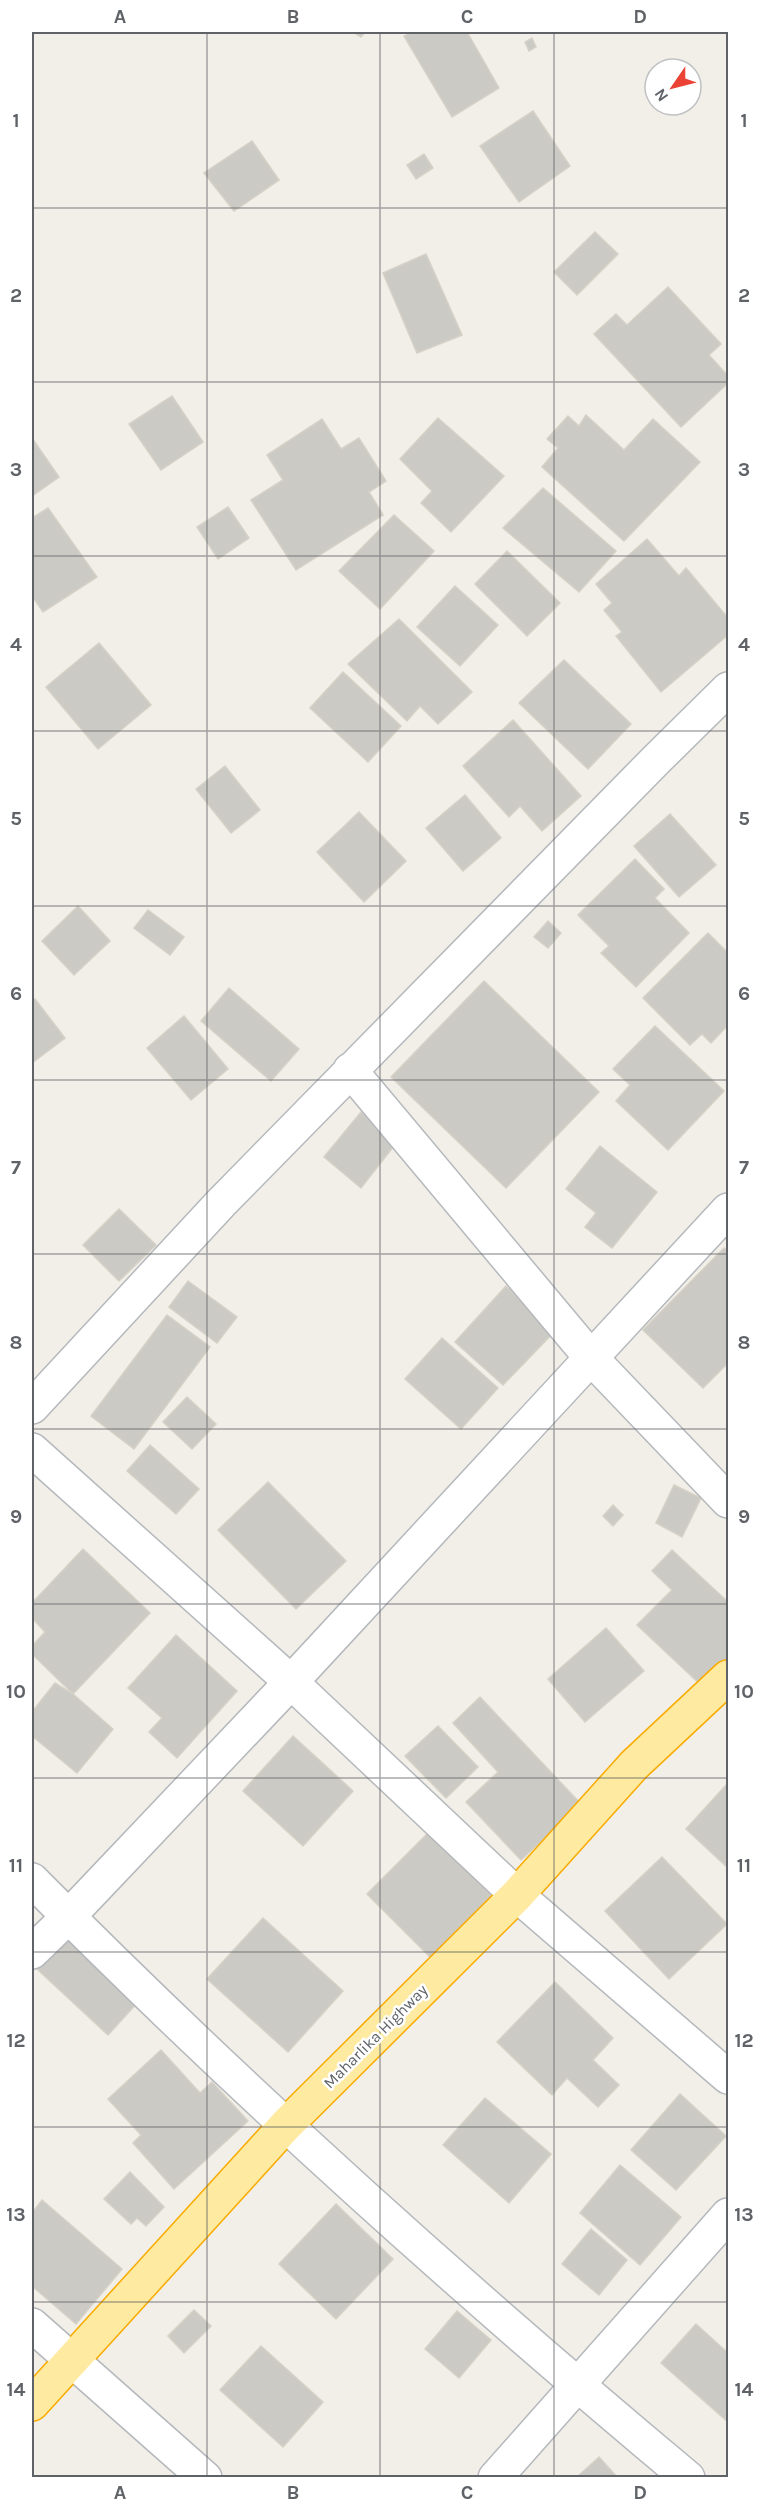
<svg xmlns="http://www.w3.org/2000/svg" width="760" height="2509" font-family="Karla,sans-serif">
	<style>
		.building { fill: #cccac5; stroke: #d6d1c6; stroke-width: 1.5 }
		.lines { fill: none; stroke-linecap: round; stroke-linejoin: round }
		.minor-casing { stroke: #b5b8bc; stroke-width: 36 }
		.trunk-casing { stroke: #f9ab00; stroke-width: 36 }
		.minor { stroke: #fff; stroke-width: 33 }
		.trunk { stroke: #feeaa1; stroke-width: 33 }
		.grid { fill: none; stroke: #5f6368; stroke-width: 1.5; stroke-opacity: 0.55 }
		.labels { text-anchor: middle; stroke-width: 5; stroke-linejoin: round; paint-order: stroke }
		.street-label { font-size: 16px; fill: #5f6368; stroke: #fff }
		.neatline { fill: none; stroke: #5f6368; stroke-width: 2 }
		.grid-label { font-size: 20px; text-anchor: middle; font-weight: bold; fill: #5f6368 }
	</style>
	<rect width="100%" height="100%" fill="#f1efe8"/>
	<g class="building">
		<path d="M353 32H365L361 37Z"/>
		<path d="M412 32H467L499 88 452 117 404 36Z"/>
		<path d="M532 38 536 47 529 51 525 42Z"/>
		<path d="M533 111 570 166 519 202 480 146Z"/>
		<path d="M252 141 279 180 234 211 204 173Z"/>
		<path d="M424 154 433 168 416 179 407 165Z"/>
		<path d="M595 232 618 254 577 295 554 272Z"/>
		<path d="M426 254 462 335 417 353 383 273Z"/>
		<path d="M668 287 721 344 709 355 728 376V383L681 427 594 334 616 314 627 325Z"/>
		<path d="M172 396 203 442 161 470 129 424Z"/>
		<path d="M586 415 624 450 653 419 700 462 624 541 542 467 558 448 547 439 568 416 579 426Z"/>
		<path d="M438 418 504 476 451 532 421 503 432 491 400 459Z"/>
		<path d="M322 419 341 449 359 438 386 481 369 492 383 515 296 570 251 500 283 480 267 455Z"/>
		<path d="M32 438 59 477 32 496Z"/>
		<path d="M543 488 616 551 579 592 503 528Z"/>
		<path d="M228 507 249 538 218 559 197 527Z"/>
		<path d="M48 508 97 577 43 612 32 596V518Z"/>
		<path d="M394 515 434 551 380 609 339 571Z"/>
		<path d="M647 539 679 576 686 568 728 618V635L661 692 616 636 622 632 604 610 612 603 596 584Z"/>
		<path d="M507 551 560 603 527 636 475 584Z"/>
		<path d="M455 586 498 625 460 666 417 627Z"/>
		<path d="M399 619 472 692 438 724 420 706 407 721 348 664Z"/>
		<path d="M99 643 151 705 98 749 46 687Z"/>
		<path d="M564 660 631 724 588 769 519 703Z"/>
		<path d="M343 672 401 726 368 762 310 708Z"/>
		<path d="M513 720 581 796 542 831 520 806 509 817 463 766Z"/>
		<path d="M225 766 260 810 231 833 196 789Z"/>
		<path d="M465 795 501 838 463 871 426 828Z"/>
		<path d="M359 812 406 861 364 902 317 852Z"/>
		<path d="M670 814 716 865 679 897 634 846Z"/>
		<path d="M635 859 664 889 655 898 689 933 636 987 601 953 609 946 578 915Z"/>
		<path d="M78 906 110 941 74 975 42 941Z"/>
		<path d="M148 910 184 937 170 955 134 928Z"/>
		<path d="M548 921 561 933 548 948 534 937Z"/>
		<path d="M708 933 728 953V1025L711 1043 702 1034 690 1045 643 998Z"/>
		<path d="M484 981 599 1092 506 1188 391 1077Z"/>
		<path d="M229 988 299 1049 271 1081 201 1021Z"/>
		<path d="M35 999 65 1038 32 1063V1001Z"/>
		<path d="M184 1016 228 1069 191 1100 147 1048Z"/>
		<path d="M655 1026 724 1091 668 1150 616 1101 630 1085 613 1069Z"/>
		<path d="M361 1112 397 1142 361 1188 324 1157Z"/>
		<path d="M600 1146 657 1192 612 1248 585 1227 596 1213 566 1189Z"/>
		<path d="M119 1209 156 1245 119 1281 83 1245Z"/>
		<path d="M724 1248 728 1252V1363L703 1388 643 1330Z"/>
		<path d="M188 1281 237 1317 217 1343 169 1307Z"/>
		<path d="M506 1286 555 1331 503 1385 455 1342Z"/>
		<path d="M167 1315 210 1347 134 1449 91 1416Z"/>
		<path d="M442 1338 498 1388 461 1429 405 1379Z"/>
		<path d="M187 1397 216 1424 192 1449 163 1422Z"/>
		<path d="M150 1445 199 1489 176 1514 127 1471Z"/>
		<path d="M268 1482 346 1561 296 1609 218 1530Z"/>
		<path d="M674 1485 701 1498 682 1537 656 1523Z"/>
		<path d="M613 1505 623 1515 613 1526 603 1516Z"/>
		<path d="M83 1549 150 1613 73 1694 32 1654V1646L45 1632 32 1618V1603Z"/>
		<path d="M672 1550 728 1602V1661L703 1687 637 1625 672 1590 652 1571Z"/>
		<path d="M606 1628 644 1671 585 1722 548 1679Z"/>
		<path d="M176 1635 237 1691 177 1758 149 1732 162 1718 128 1688Z"/>
		<path d="M55 1683 73 1694 113 1729 77 1773 32 1736V1712Z"/>
		<path d="M480 1697 581 1804 521 1860 466 1802 498 1772 453 1723Z"/>
		<path d="M438 1726 478 1767 446 1798 405 1756Z"/>
		<path d="M293 1736 353 1791 303 1846 243 1791Z"/>
		<path d="M728 1783V1868L686 1829Z"/>
		<path d="M429 1832 493 1897 431 1958 367 1894Z"/>
		<path d="M662 1857 727 1924 669 1979 605 1911Z"/>
		<path d="M263 1918 343 1991 288 2052 207 1979Z"/>
		<path d="M68 1936 138 2002 108 2035 37 1969Z"/>
		<path d="M555 1982 613 2038 593 2060 619 2085 598 2107 567 2078 552 2095 497 2042Z"/>
		<path d="M161 2050 200 2093 212 2082 248 2121 174 2189 133 2143 141 2135 108 2099Z"/>
		<path d="M680 2094 726 2136 676 2190 631 2150Z"/>
		<path d="M485 2098 551 2154 509 2203 443 2145Z"/>
		<path d="M620 2165 681 2217 640 2265 580 2213Z"/>
		<path d="M130 2172 164 2207 146 2226 137 2218 131 2224 104 2199Z"/>
		<path d="M42 2200 122 2269 76 2324 32 2286V2213Z"/>
		<path d="M336 2204 393 2259 336 2319 279 2264Z"/>
		<path d="M591 2229 627 2260 599 2295 562 2264Z"/>
		<path d="M194 2310 211 2326 184 2353 168 2336Z"/>
		<path d="M457 2311 491 2340 459 2378 425 2349Z"/>
		<path d="M696 2324 728 2353V2422L661 2363Z"/>
		<path d="M261 2346 323 2402 283 2447 220 2390Z"/>
		<path d="M599 2457 618 2478H576Z"/>
	</g>
	<g class="lines">
		<defs>
			<g id="minor">
				<path d="M350 1070 592 1359 728 1501"/>
				<path d="M32 1407 221 1203 657 759 728 689"/>
				<path d="M32 1450 291 1682 517 1895 728 2077"/>
				<path d="M32 1880C240 2090 461 2288 688 2478"/>
				<path d="M32 1952 68 1917 291 1682 728 1210"/>
				<path d="M32 2325 205 2478"/>
				<path d="M495 2478 728 2215"/>
			</g>
			<path id="trunk" d="M32 2404 286 2125 517 1895 634 1765 728 1677"/>
		</defs>
		<use href="#minor" class="minor-casing"/>
		<use href="#trunk" class="trunk-casing"/>
		<use href="#minor" class="minor"/>
		<use href="#trunk" class="trunk"/>
	</g>
	<path class="grid" d="M207 32V2478M380 32V2478M554 32V2478M32 208H728M32 382H728M32 556H728M32 731H728M32 906H728M32 1080H728M32 1254H728M32 1429H728M32 1604H728M32 1778H728M32 1952H728M32 2127H728M32 2302H728"/>
	<g class="labels">
		<g class="street-label">
			<text transform="translate(375 2036) rotate(-45)" y="6">Maharlika Highway</text>
		</g>
	</g>
	<rect width="760" height="2509" fill="none" stroke="#ffffff" stroke-width="66"/>
	<g transform="translate(673 87) rotate(235)"><circle r="28" fill="#ffffff" stroke="#bfc1c3" stroke-width="1.5"/>
	<path d="M0-4.5L10 22L0 15L-10 22Z" fill="#ea4335"/>
	<text y="-9" font-size="16" font-weight="bold" text-anchor="middle" fill="#5f6368">N</text>
	</g>
	<rect x="33" y="33" width="694" height="2443" class="neatline"/>
	<g class="grid-label">
		<text x="120" y="23">A</text>
		<text x="293" y="23">B</text>
		<text x="467" y="23">C</text>
		<text x="640" y="23">D</text>
		<text x="16" y="127">1</text>
		<text x="744" y="127">1</text>
		<text x="16" y="302">2</text>
		<text x="744" y="302">2</text>
		<text x="16" y="476">3</text>
		<text x="744" y="476">3</text>
		<text x="16" y="651">4</text>
		<text x="744" y="651">4</text>
		<text x="16" y="825">5</text>
		<text x="744" y="825">5</text>
		<text x="16" y="1000">6</text>
		<text x="744" y="1000">6</text>
		<text x="16" y="1174">7</text>
		<text x="744" y="1174">7</text>
		<text x="16" y="1349">8</text>
		<text x="744" y="1349">8</text>
		<text x="16" y="1523">9</text>
		<text x="744" y="1523">9</text>
		<text x="16" y="1698">10</text>
		<text x="744" y="1698">10</text>
		<text x="16" y="1872">11</text>
		<text x="744" y="1872">11</text>
		<text x="16" y="2047">12</text>
		<text x="744" y="2047">12</text>
		<text x="16" y="2221">13</text>
		<text x="744" y="2221">13</text>
		<text x="16" y="2396">14</text>
		<text x="744" y="2396">14</text>
		<text x="120" y="2499">A</text>
		<text x="293" y="2499">B</text>
		<text x="467" y="2499">C</text>
		<text x="640" y="2499">D</text>
	</g>
</svg>
